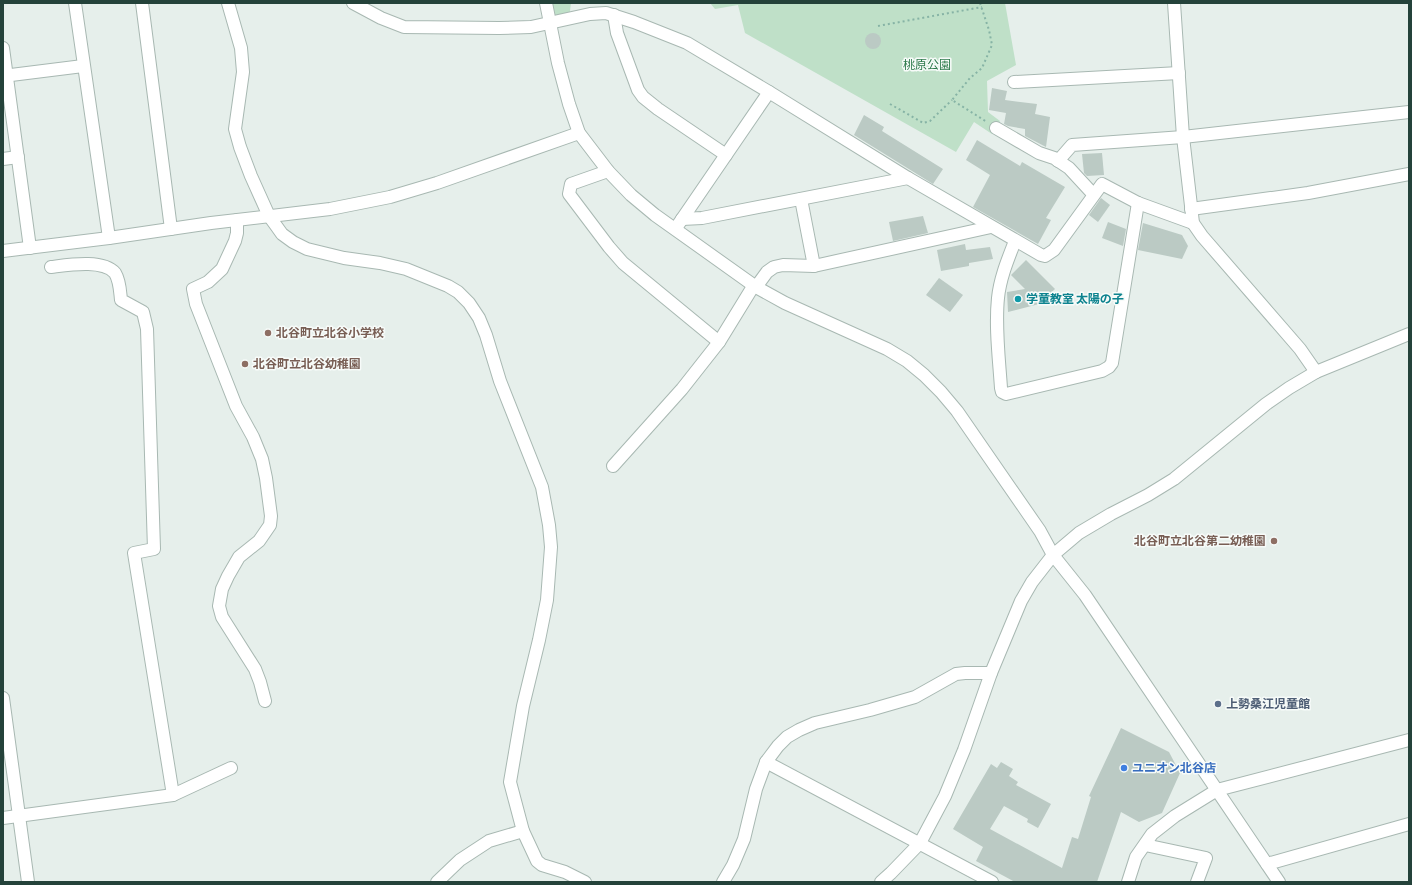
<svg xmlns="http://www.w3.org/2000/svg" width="1412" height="885" font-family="'Sofia Sans Condensed','Noto Sans JP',sans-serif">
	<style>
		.green { fill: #bfe0c8 }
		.building { fill: #bbcac4 }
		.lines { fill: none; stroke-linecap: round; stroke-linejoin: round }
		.minor-casing { stroke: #a8b8b2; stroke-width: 14 }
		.path { stroke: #86b3a5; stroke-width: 2; stroke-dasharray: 2 3; stroke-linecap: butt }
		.minor { stroke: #fff; stroke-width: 12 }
		.culture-dot { fill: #0f9aa8; stroke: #f7fbf9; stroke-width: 1.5 }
		.education-dot { fill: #8d6e63; stroke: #f7fbf9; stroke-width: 1.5 }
		.service-dot { fill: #5c6f8a; stroke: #f7fbf9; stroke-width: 1.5 }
		.shop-dot { fill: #3f7fe0; stroke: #f7fbf9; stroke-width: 1.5 }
		.labels { text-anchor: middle; stroke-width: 3; stroke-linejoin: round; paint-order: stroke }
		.park-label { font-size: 12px; fill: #2d7a4b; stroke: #f7fbf9 }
		.culture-label { font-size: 12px; font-weight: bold; fill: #0d838f; stroke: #f7fbf9; text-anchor: start }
		.education-label { font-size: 12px; font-weight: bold; fill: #785e54; stroke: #f7fbf9; text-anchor: start }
		.service-label { font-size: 12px; font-weight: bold; fill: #4e5e75; stroke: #f7fbf9; text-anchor: start }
		.shop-label { font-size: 12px; font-weight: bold; fill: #366cbe; stroke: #f7fbf9; text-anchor: start }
	</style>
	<rect width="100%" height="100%" fill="#e6efeb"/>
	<g class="green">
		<path d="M546 3H571L569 19 550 24Z"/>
		<path d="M710 3H1005L1016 65 987 81 988 112 1000 121 992 134 974 122 956 152 745 33 738 5 715 9Z"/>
	</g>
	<g class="building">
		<circle cx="873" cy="41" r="8"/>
		<path d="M992 88 1007 91 1005 100 1037 104 1035 114 1050 117 1046 147 1025 136V129L1008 126 1004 124 1006 113 989 110Z"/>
		<path d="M864 115 884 127 882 131 943 169 933 184 854 135Z"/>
		<path d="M977 140 1020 166 1022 162 1065 187 1046 218 1051 220 1038 244 973 207 990 175 966 160Z"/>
		<path d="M1102 153 1104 175 1087 176 1084 173 1082 154Z"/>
		<path d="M1101 198 1110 205 1098 222 1089 215Z"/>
		<path d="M923 216 928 233 893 241 889 222Z"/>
		<path d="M1108 222 1126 229 1123 246 1102 238Z"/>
		<path d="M1143 223 1182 235 1188 246 1182 259 1138 250Z"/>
		<path d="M965 244 966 250 990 247 993 259 969 263V266L941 271 937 250Z"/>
		<path d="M1026 260 1055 289 1039 304 1008 312 1007 292 1025 289 1011 275Z"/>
		<path d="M939 278 963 295 950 312 926 295Z"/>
		<path d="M1121 728 1169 752 1180 773 1162 813 1139 822 1121 812 1097 882H1015L976 861 983 847 953 829 991 764 997 768 1001 762 1013 769 1009 776 1018 782 1016 785 1051 804 1038 828 1027 822 1028 819 1004 806 990 829 1062 868 1072 837 1078 839 1091 797 1089 796Z"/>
	</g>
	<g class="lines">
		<defs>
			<g id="minor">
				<path d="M75 3 109 238"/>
				<path d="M142 3 171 229"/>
				<path d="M228 3 241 48 243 72 235 129 240 147 251 176 269 216 277 227 282 234 293 242 307 249 344 258 380 263 406 269 448 286 458 292 469 303 479 318 486 335 500 381 542 487 549 525 551 547 547 600 539 640 523 706 510 782 523 831 537 861 542 865 565 872 585 882"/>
				<path d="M353 3 381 18 404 27 499 28 531 27 590 14 606 13 634 22 687 43 769 92 908 178 1041 255 1045 256 1054 250 1102 184 1138 203 1193 223"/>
				<path d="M546 3 558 63 569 104 579 133 608 171 631 195 655 215 756 287 785 303 887 349 907 361 924 375 941 392 957 411 1040 531 1053 555 1085 595 1279 882"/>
				<path d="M1174 3 1183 137 1193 223 1202 236 1300 349 1316 372"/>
				<path d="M614 15 617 33 638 90 643 97 658 109 726 155"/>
				<path d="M3 48 30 248"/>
				<path d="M3 76 83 66"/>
				<path d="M1014 82 1179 73"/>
				<path d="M996 128 1039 153 1054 158 1069 168 1093 194"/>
				<path d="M3 159 18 157"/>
				<path d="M1058 161 1072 145 1183 137 1409 112"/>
				<path d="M608 171 571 184 569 194 609 247 623 263 719 342"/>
				<path d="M801 199 814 266"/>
				<path d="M1191 209 1308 193 1409 174"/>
				<path d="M682 219 702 218 908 178"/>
				<path d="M237 220V233L235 241 222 269 208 282 193 289 196 304 236 406 253 437 262 459 266 478 271 516 270 525 259 541 239 557 228 576 222 589 219 606 222 617 255 669 260 682 265 701"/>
				<path d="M678 225 769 92"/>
				<path d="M1015 241C1008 259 1000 278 998 298 995 327 999 358 1001 388L1002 392 1006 394 1102 371 1109 367 1112 363 1138 203"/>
				<path d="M3 251 109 238 211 223 330 209 390 197 437 183 579 133"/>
				<path d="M51 267C68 265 103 259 115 273 120 281 120 291 121 300L143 312 147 329 154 549 134 553 173 795"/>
				<path d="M756 287 767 272 774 267 783 265 814 266 991 227"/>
				<path d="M613 466 682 389 719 342 754 285"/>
				<path d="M3 698 28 882"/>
				<path d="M766 762 992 882"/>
				<path d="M3 818 173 795 231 768"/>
				<path d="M1145 845 1206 858 1197 882"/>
				<path d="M1267 864 1409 824"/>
				<path d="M437 882 460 860 489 841 523 831"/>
				<path d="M723 882 733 865 744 839 756 789 766 762 778 746 787 737 799 730 815 723 870 710 915 697 956 674 965 673H991"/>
				<path d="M881 882 891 873 920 843 945 796 964 750 991 673 1021 601 1032 582 1053 555 1079 533 1111 514 1148 495 1174 479 1266 404 1289 388 1316 372 1409 334"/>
				<path d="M1128 882 1136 857 1152 834 1175 816 1217 790 1409 740"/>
			</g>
		</defs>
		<use href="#minor" class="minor-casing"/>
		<g class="path">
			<path d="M980 3 989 30 992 45 982 68 970 78 952 100 987 122"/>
			<path d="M878 26 982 7"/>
			<path d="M890 104 923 123 930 121 952 100"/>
		</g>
		<use href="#minor" class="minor"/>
	</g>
	<circle class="culture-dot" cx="1018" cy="299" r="4"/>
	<g class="education-dot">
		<circle cx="268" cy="333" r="4"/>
		<circle cx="245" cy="364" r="4"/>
		<circle cx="1274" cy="541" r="4"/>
	</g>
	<circle class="service-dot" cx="1218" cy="704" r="4"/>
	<circle class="shop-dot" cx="1124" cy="768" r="4"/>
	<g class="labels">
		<g class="park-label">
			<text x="927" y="69">桃原公園</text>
		</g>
		<g class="culture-label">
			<text x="1026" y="303">学童教室 太陽の子</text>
		</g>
		<g class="education-label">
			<text x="276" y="337">北谷町立北谷小学校</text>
			<text x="253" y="368">北谷町立北谷幼稚園</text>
			<text x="1266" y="545" text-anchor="end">北谷町立北谷第二幼稚園</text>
		</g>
		<g class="service-label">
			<text x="1226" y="708">上勢桑江児童館</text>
		</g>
		<g class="shop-label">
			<text x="1132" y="772">ユニオン北谷店</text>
		</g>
	</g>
	<rect width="1412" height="885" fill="none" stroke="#24423a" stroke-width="8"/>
</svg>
